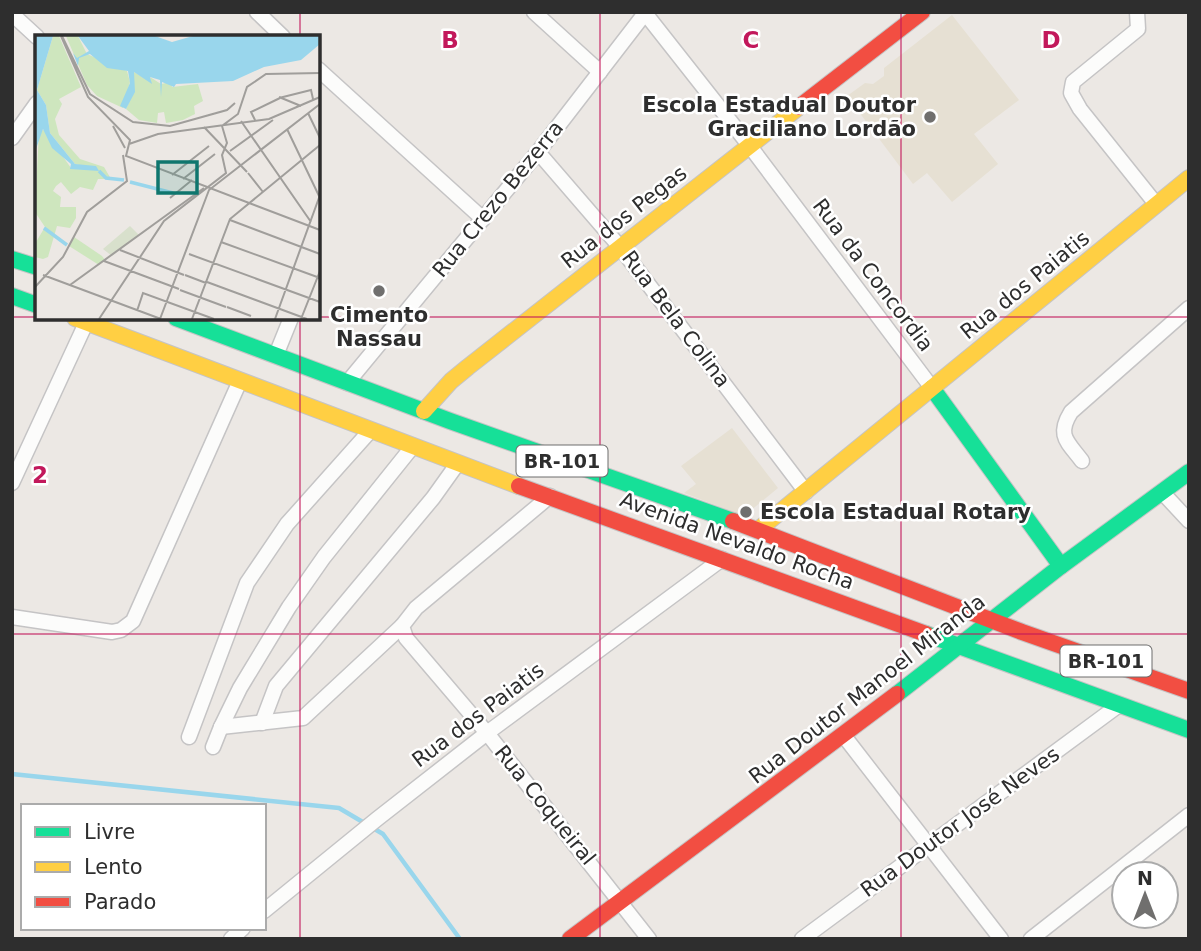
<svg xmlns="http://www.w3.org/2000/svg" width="1201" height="951" font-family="'DejaVu Sans',sans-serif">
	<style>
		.education { fill: #e6e0d3 }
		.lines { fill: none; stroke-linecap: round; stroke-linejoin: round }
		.stream { stroke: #99d6ec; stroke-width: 4.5 }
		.street-casing { stroke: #c5c4c5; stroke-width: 17 }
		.fast-casing { stroke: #c5c4c5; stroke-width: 18 }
		.slow-casing { stroke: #c5c4c5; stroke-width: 18 }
		.jam-casing { stroke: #c5c4c5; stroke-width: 18 }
		.street { stroke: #fcfcfb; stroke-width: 14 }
		.fast { stroke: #16e098; stroke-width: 16 }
		.slow { stroke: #ffcf43; stroke-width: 16 }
		.jam { stroke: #f24e42; stroke-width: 16 }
		.grid { fill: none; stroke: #c2185b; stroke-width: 2; stroke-opacity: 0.55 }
		.poi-dot { fill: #706f6e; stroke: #fff; stroke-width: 2.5 }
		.labels { text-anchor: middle; stroke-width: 5; stroke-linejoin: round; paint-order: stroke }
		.shield { fill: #fff; stroke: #6d6d6d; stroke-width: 2 }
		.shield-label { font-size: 19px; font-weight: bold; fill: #2e2e2e }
		.poi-label { font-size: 21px; font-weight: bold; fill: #2e2e2e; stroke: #fff; text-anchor: end }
		.street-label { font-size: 21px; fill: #2e2e2e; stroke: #fff }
		.inset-river { fill: none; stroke: #99d6ec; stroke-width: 3.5 }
		.inset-road { fill: none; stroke: #a09e9b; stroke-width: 2 }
		.view { fill: #0f766e; fill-opacity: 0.15; stroke: #0f766e; stroke-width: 3.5 }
		.inset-edge { fill: none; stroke: #2e2e2e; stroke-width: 3.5 }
		.grid-label { font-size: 23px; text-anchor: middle; font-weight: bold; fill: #c2185b; stroke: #fff; stroke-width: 5; stroke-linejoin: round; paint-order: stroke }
	</style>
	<rect width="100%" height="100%" fill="#ece8e4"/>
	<g class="education">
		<path d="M952 15 1019 100 974 134 998 164 952 202 927 173 913 184 847 96 865 83 873 84 884 76V68Z"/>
		<path d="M732 428 778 488 744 516 684 493 696 484 681 466Z"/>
	</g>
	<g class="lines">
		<path class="stream" d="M12 774 339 808 383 834 460 939"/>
		<defs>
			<g id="street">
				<path d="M257 12 283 37"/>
				<path d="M534 12 600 72"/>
				<path d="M1137 12 1138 29 1073 82 1071 93 1080 109 1156 204"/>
				<path d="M645 13 749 145 932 388"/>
				<path d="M12 14 37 37"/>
				<path d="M318 69 483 219"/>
				<path d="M12 138 37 103"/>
				<path d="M538 152 620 247 806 492"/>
				<path d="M276 355 291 318"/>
				<path d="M347 383 538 152 646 12"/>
				<path d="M1082 461C1068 442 1056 436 1071 412L1189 308"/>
				<path d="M12 483 86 323"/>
				<path d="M1162 492 1189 521"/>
				<path d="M550 496 416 608 402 626 406 638 487 733 649 939"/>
				<path d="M12 617 112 632 121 630 133 621 239 383"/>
				<path d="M262 723 276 686 433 498 458 463"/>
				<path d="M221 727 303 718 402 626"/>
				<path d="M844 736 1001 939"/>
				<path d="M189 737 247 583 287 524 370 431"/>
				<path d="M213 747 221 727 240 688 289 607 324 557 413 446"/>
				<path d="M264 911 377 819 487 733 722 559"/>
				<path d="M231 939 243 928"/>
				<path d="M802 939 1119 705"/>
				<path d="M1031 939 1189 815"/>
			</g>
			<g id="fast">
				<path d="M12 259 37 267"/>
				<path d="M12 296 37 305"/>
				<path d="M176 318 450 421 733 521"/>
				<path d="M932 388 1061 566"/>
				<path d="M926 634 1189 730"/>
				<path d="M897 694 1061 566 1189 472"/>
			</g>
			<g id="slow">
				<path d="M75 318 519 486"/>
				<path d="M424 411 451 381 468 367 799 107"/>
				<path d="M758 530 1189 178"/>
			</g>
			<g id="jam">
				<path d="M799 107 922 12"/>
				<path d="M519 486 926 634"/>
				<path d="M733 521 1022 632 1189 691"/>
				<path d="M570 939 897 694"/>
			</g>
		</defs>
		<use href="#street" class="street-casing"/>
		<use href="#fast" class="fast-casing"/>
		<use href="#slow" class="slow-casing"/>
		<use href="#jam" class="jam-casing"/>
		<use href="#street" class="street"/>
		<use href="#fast" class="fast"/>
		<use href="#slow" class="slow"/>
		<use href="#jam" class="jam"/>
	</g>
	<path class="grid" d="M300 12V37M600 12V939M901 12V939M12 317H37M318 317H1189M300 318V939M12 634H1189"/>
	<g class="poi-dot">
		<circle cx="930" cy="117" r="7"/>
		<circle cx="379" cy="291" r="7"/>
		<circle cx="746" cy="512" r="7"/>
	</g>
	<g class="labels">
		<g class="shield">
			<rect x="516.5" y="445.5" width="91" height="31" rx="5"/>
			<rect x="1060.5" y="645.5" width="91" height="31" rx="5"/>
		</g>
		<g class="shield-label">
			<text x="562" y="468">BR-101</text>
			<text x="1106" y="668">BR-101</text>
		</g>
		<g class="poi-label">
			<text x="916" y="112">Escola Estadual Doutor<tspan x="916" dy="24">Graciliano Lordão</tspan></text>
			<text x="379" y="322" text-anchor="middle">Cimento<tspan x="379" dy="24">Nassau</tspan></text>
			<text x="760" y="519" text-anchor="start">Escola Estadual Rotary</text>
		</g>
		<g class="street-label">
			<text transform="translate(498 199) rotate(-51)" y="7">Rua Crezo Bezerra</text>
			<text transform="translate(624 217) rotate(-38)" y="7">Rua dos Pegas</text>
			<text transform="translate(873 275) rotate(53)" y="7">Rua da Concordia</text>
			<text transform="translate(1025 285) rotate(-39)" y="7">Rua dos Paiatis</text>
			<text transform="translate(676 319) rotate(53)" y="7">Rua Bela Colina</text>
			<text transform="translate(737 541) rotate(20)" y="7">Avenida Nevaldo Rocha</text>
			<text transform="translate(867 689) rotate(-38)" y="7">Rua Doutor Manoel Miranda</text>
			<text transform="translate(478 715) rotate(-37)" y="7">Rua dos Paiatis</text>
			<text transform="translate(545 805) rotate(51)" y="7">Rua Coqueiral</text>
			<text transform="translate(960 822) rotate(-36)" y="7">Rua Doutor José Neves</text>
		</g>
	</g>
	<g transform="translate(35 35)">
		<rect width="285" height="285" fill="#ece8e4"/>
		<path d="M39 202 67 221 70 225 64 230 34 211Z" fill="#cee6be"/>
		<path d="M18 1H24L46 52 24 64 27 69 20 84 24 100 45 124 69 132 76 144H63L58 155 45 152 36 159 26 147 21 151 18 156 26 162 25 172H41V183L35 193 22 191 13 222 8 224 0 222V204L1 207 10 192 0 177 4 96 9 95 36 133 63 135 40 129 15 98 11 70 2 55ZM31 1H43L52 19 92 36 95 47 88 73 62 61 52 50ZM99 37 116 47 115 42 126 49 136 47 137 52 163 49 168 66 159 71 160 79 148 85 131 88 129 77 123 78 122 88 104 85 91 74 98 59Z" fill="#cee6be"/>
		<path d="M95 191 104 200 77 221 68 214Z" fill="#d8e0cc"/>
		<path d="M0 1H18L2 55 11 70 15 98 40 129 61 131 64 136 35 134 36 129 17 113 8 94 0 117ZM43 1H120L137 7 158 1H285V9L266 25 229 32 198 46 141 49 139 52 127 47 126 62 125 45 115 42 117 49 99 37 100 57 91 74 85 71 95 48 93 36 72 33 55 19 44 23 43 31 38 18 42 23 54 16Z" fill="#99d6ec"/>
		<path class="inset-river" d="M64 136 71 143 89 145M95 147 138 158M9 193 32 210"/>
		<path class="inset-road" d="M26 1 53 62 95 105 91 121 285 195M27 1 55 59 98 87 135 91 192 75 200 68M244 62 266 71M244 63 276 55 278 64M273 78 285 103M220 85 216 77 245 63M206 86 276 187M78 91 90 113M169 92 212 137M252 94 285 163M94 109 123 99 234 84 285 62M195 116 238 85M213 138 228 157M137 140 174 111M148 144 180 119M135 163 157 145M195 185 285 219M186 207 285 243M85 215 149 240M154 219 285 267M69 226 144 254M8 240 126 284M150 240 171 248M172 247 272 284M35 250 169 153M0 252 28 222 52 177 92 146 88 120M145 255 191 272M192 272 216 281M102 276 108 258 179 284M64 284 129 186 191 138 187 120 192 108 187 91 203 79 212 52 231 39 285 38M125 284 174 155 285 69M157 284 195 184 285 110M240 284 285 160M266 284 285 236"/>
		<path class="view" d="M123 127H162V158H123Z"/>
		<rect width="285" height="285" class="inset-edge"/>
	</g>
	<g class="grid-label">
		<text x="450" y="48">B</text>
		<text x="751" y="48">C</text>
		<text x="1051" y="48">D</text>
		<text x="40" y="483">2</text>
	</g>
	<rect width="1201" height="951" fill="none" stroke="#2e2e2e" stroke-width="28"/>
	<rect x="21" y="804" width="245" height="126" fill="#ffffff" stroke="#ababab" stroke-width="2"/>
	<rect x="35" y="827" width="35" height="10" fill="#16e098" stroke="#ababab" stroke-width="2"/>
	<text x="84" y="839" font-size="21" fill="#2e2e2e">Livre</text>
	<rect x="35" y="862" width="35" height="10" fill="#ffcf43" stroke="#ababab" stroke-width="2"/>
	<text x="84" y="874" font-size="21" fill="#2e2e2e">Lento</text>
	<rect x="35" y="897" width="35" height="10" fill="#f24e42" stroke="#ababab" stroke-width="2"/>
	<text x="84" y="909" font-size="21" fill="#2e2e2e">Parado</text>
	<g transform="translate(1145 895)"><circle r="33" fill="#ffffff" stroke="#ababab" stroke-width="2"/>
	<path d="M0-5L12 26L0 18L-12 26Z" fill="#706f6e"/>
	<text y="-10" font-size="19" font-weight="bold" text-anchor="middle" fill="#2e2e2e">N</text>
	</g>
</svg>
